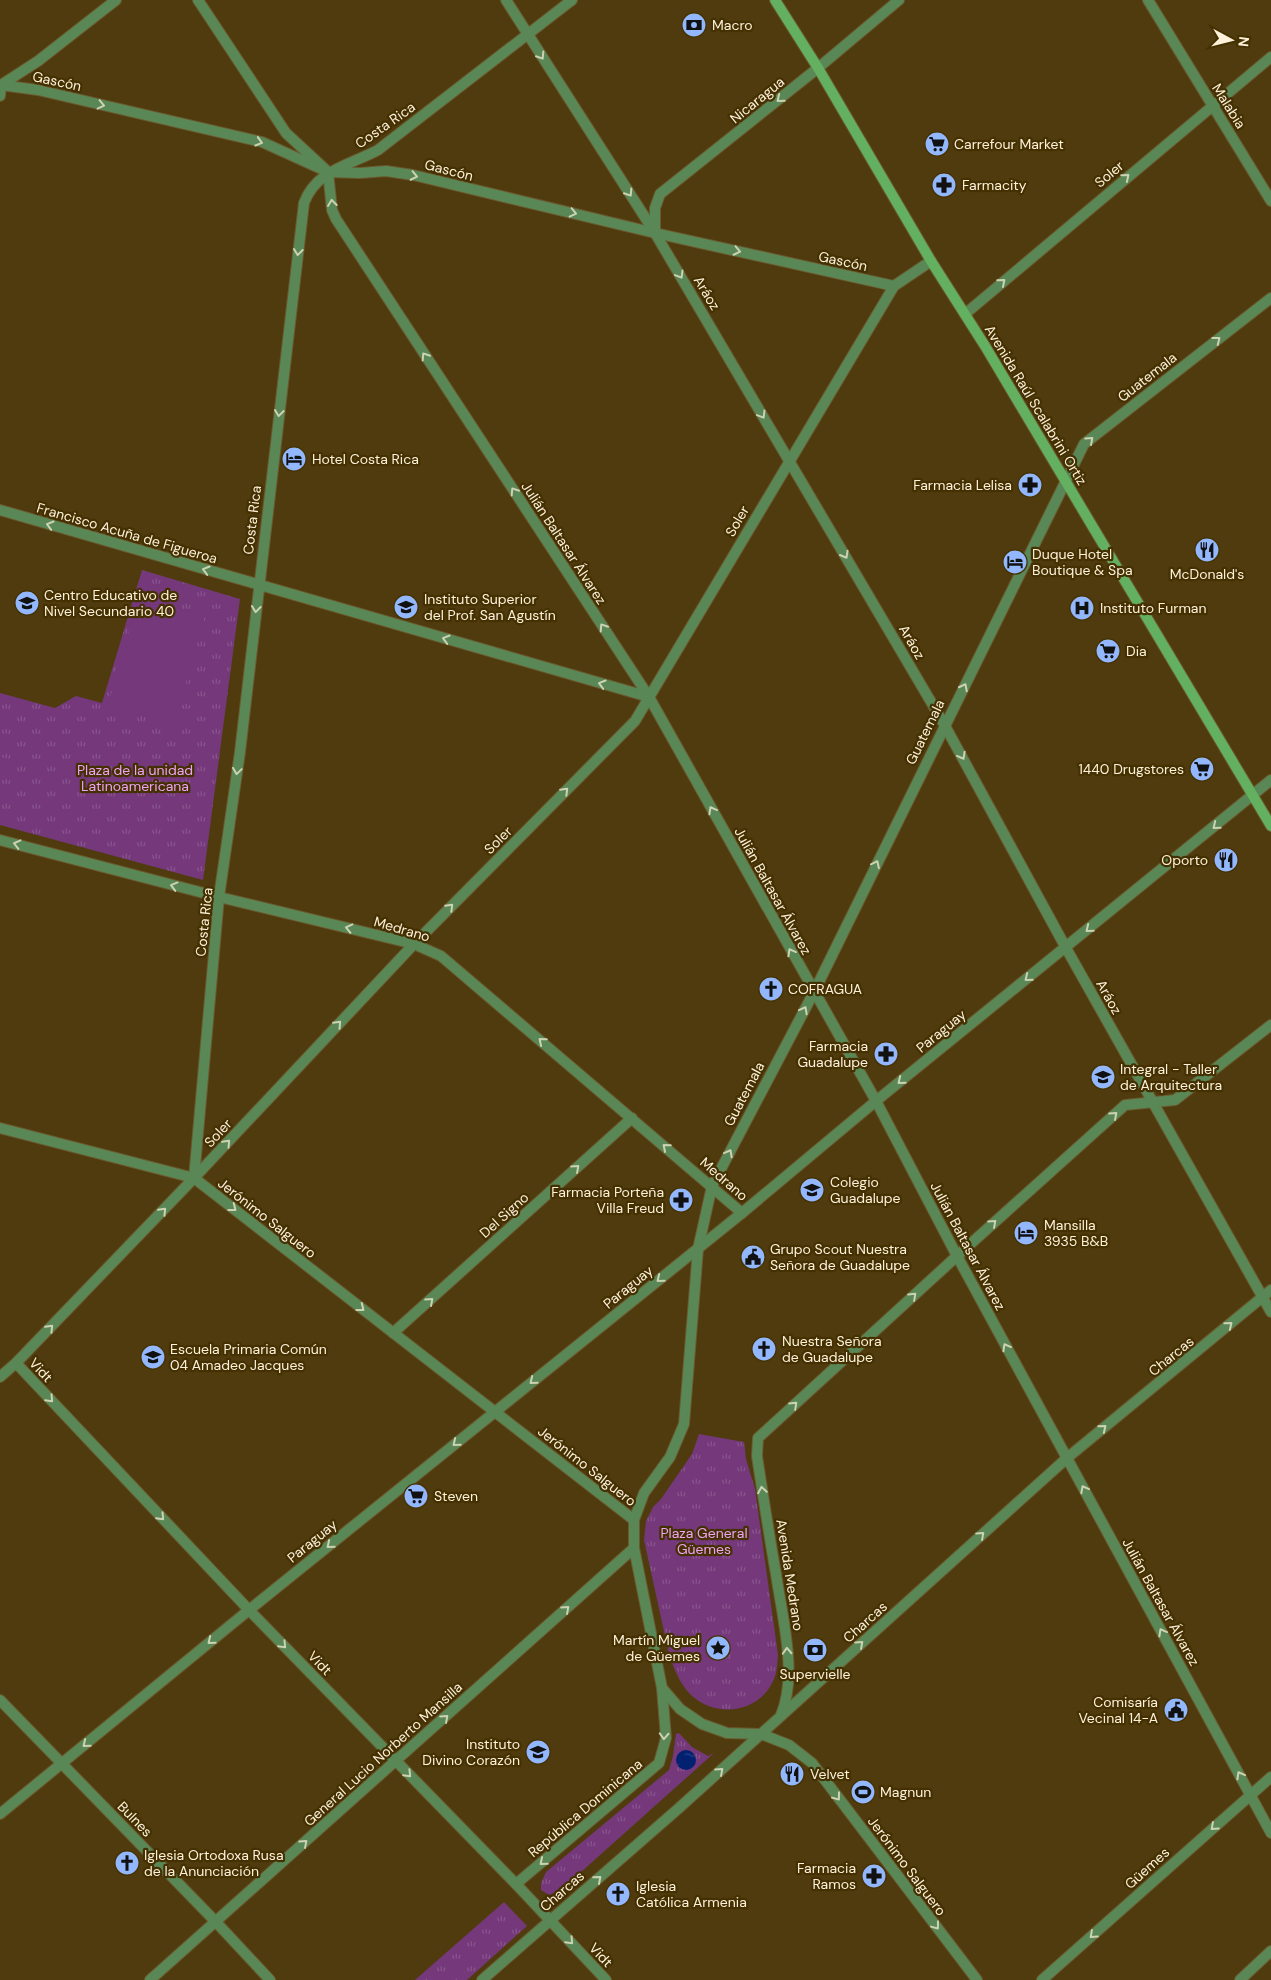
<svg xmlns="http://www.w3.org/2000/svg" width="1271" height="1980" font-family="'DM Sans',sans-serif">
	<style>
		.grass { fill: url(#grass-tufts) }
		.garden { fill: #74387b }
		.water { fill: url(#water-ripples) }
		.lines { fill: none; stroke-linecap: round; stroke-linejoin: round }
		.minor-casing { stroke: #6b582e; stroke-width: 12 }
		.tertiary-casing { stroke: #6b582e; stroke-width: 12 }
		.secondary-casing { stroke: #6b582e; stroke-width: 12 }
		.minor { stroke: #598856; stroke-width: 10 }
		.tertiary { stroke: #598856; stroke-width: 10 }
		.secondary { stroke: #63b060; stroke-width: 10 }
		.oneway { stroke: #ccd2b2 }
		.labels { text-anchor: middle; stroke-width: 4.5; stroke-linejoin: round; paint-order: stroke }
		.poi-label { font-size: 14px; fill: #fdf1da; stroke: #443000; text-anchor: start }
		.street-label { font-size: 14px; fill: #fdf1da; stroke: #443000 }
		.park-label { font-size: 14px; fill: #eda3f6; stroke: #443000 }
	</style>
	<defs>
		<pattern id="grass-tufts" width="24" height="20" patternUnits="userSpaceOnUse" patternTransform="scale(1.25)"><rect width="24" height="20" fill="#74387b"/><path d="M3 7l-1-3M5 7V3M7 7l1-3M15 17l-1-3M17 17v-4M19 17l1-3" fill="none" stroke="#89558d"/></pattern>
		<pattern id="water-ripples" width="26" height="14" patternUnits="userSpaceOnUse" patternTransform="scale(1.25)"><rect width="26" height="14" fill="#022171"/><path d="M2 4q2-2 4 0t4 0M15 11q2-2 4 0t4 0" fill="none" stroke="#284285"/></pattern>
	</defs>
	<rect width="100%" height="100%" fill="#4f3b0d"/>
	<g class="grass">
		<path d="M142 570 240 599 203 880 0 825V693L55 708 76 696 102 703Z"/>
		<path d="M699 1434 744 1442 746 1459 755 1489 778 1655C777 1666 777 1676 771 1685 755 1714 714 1717 691 1695 680 1684 674 1669 669 1654L644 1540 646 1521 653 1507 661 1499 692 1454Z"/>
		<path d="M679 1733 692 1747 708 1756 714 1753 561 1890 549 1895 541 1890V1883L546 1872 669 1770 673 1756 676 1734Z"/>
		<path d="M504 1902 527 1926 467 1980H415Z"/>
	</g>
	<g class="garden">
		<path d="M139 597 205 616 174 724 108 705Z"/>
		<path d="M0 757 17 761 12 781 0 777Z"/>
	</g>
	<circle class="water" cx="686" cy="1760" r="10"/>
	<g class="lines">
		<defs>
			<g id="minor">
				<path d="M198 0 286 133 328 172 332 210 336 219 649 697 876 1101 957 1256 1271 1833"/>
				<path d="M506 0 655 233 944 724 1066 948 1271 1312"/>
				<path d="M1148 0 1271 201"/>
				<path d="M0 85 38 90 262 142 328 172 360 173 386 171 413 175 655 233 894 286"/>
				<path d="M0 96 1 85 38 61 116 0"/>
				<path d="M655 232V208L660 194 818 68 899 0"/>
				<path d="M965 314 1271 57"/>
				<path d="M0 510 649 697"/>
				<path d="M0 840 219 897 414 944 441 956 742 1213"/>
				<path d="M194 1178 219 897 240 752 304 203C316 170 350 165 378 150L572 0"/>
				<path d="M393 1333 632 1118"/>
				<path d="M16 1363 249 1610 516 1884 606 1980"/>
				<path d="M0 1377 16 1363 194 1178 414 944 635 721 894 286 931 261"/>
				<path d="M634 1520 644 1493 670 1457 684 1424 698 1249 712 1186 814 992 1084 444 1271 298"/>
				<path d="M0 1700 215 1921 270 1980"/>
				<path d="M781 1715C798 1675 782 1616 776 1574 769 1535 763 1495 757 1456L758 1438 957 1256 1125 1105 1175 1100 1271 1025"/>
				<path d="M0 1814 249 1610 742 1213 876 1101 1271 780"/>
				<path d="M516 1884 659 1763 666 1738 662 1688"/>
				<path d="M150 1980 634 1548"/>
				<path d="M482 1980 679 1808 1067 1458 1271 1290"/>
				<path d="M1042 1980 1271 1777"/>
				<path d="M1240 1980 1271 1951"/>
			</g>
			<path id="tertiary" d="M0 1128 194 1178 634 1520V1548L662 1688 680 1709 702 1724 727 1733 761 1734 789 1745 812 1763 977 1980"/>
			<path id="secondary" d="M775 0 818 68 931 261 985 346 1271 826"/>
		</defs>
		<use href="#minor" class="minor-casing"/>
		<use href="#tertiary" class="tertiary-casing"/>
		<use href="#secondary" class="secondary-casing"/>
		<use href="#minor" class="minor"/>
		<use href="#tertiary" class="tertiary"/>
		<use href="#secondary" class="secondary"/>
	</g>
	<defs><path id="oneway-chevron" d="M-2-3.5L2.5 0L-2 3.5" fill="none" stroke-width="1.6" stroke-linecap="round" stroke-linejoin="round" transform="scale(1.25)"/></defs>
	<g class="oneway">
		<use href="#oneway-chevron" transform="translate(541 56) rotate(57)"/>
		<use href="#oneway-chevron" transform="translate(780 99) rotate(141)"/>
		<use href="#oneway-chevron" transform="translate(101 105) rotate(13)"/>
		<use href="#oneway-chevron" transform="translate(259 142) rotate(16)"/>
		<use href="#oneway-chevron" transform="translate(414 176) rotate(12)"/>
		<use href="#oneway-chevron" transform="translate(1126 177) rotate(-40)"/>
		<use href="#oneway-chevron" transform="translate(629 193) rotate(57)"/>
		<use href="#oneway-chevron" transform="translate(332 203) rotate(-97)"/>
		<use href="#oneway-chevron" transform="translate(573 213) rotate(13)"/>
		<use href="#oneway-chevron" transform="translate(737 251) rotate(12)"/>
		<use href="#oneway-chevron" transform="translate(298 252) rotate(97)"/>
		<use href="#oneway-chevron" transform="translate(680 275) rotate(59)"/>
		<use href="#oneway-chevron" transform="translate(1002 282) rotate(-40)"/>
		<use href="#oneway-chevron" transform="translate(1217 340) rotate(-38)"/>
		<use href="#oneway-chevron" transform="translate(425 356) rotate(-123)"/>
		<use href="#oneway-chevron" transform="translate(279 413) rotate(97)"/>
		<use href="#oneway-chevron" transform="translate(762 415) rotate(59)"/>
		<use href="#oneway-chevron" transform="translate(1090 440) rotate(-42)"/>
		<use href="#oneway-chevron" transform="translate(514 491) rotate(-123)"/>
		<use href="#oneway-chevron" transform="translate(50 525) rotate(-164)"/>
		<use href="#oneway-chevron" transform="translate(845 555) rotate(60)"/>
		<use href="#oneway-chevron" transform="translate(206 570) rotate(-164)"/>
		<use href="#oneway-chevron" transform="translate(256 609) rotate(96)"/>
		<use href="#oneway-chevron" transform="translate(603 627) rotate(-123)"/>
		<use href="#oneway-chevron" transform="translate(446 639) rotate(-164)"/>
		<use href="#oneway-chevron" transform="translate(602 684) rotate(-164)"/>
		<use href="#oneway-chevron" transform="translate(964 687) rotate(-63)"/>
		<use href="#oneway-chevron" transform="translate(962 756) rotate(61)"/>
		<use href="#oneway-chevron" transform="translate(237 771) rotate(98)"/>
		<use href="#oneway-chevron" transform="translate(565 791) rotate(-45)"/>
		<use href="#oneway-chevron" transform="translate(712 810) rotate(-119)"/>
		<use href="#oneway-chevron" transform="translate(1216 826) rotate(141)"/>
		<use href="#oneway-chevron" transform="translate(17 844) rotate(-166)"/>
		<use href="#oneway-chevron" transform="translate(876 864) rotate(-64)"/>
		<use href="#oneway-chevron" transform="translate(174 886) rotate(-165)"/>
		<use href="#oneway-chevron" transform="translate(450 907) rotate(-45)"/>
		<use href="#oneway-chevron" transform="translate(349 928) rotate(-167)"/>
		<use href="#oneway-chevron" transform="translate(1089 929) rotate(141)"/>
		<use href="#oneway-chevron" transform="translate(791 952) rotate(-119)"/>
		<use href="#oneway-chevron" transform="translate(1028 978) rotate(141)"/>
		<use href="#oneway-chevron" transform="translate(804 1010) rotate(-62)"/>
		<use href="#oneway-chevron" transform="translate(338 1024) rotate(-47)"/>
		<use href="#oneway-chevron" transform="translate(542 1041) rotate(-140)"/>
		<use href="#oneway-chevron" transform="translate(901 1081) rotate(141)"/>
		<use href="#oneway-chevron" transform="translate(1114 1115) rotate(-42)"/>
		<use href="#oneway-chevron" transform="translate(227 1143) rotate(-47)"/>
		<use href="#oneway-chevron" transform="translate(666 1147) rotate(-139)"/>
		<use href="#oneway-chevron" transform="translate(729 1153) rotate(-62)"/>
		<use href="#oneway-chevron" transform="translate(576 1168) rotate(-42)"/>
		<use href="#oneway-chevron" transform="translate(233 1208) rotate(38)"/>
		<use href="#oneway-chevron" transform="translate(163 1211) rotate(-46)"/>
		<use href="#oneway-chevron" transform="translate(993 1223) rotate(-42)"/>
		<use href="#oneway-chevron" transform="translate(660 1279) rotate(141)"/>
		<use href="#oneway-chevron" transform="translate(913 1296) rotate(-43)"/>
		<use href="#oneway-chevron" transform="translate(430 1301) rotate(-42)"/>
		<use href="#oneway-chevron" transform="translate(361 1308) rotate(38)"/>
		<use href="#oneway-chevron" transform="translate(1229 1325) rotate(-39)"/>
		<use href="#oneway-chevron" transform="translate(50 1328) rotate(-46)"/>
		<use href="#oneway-chevron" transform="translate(1006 1347) rotate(-119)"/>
		<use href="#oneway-chevron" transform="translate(533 1381) rotate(141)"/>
		<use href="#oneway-chevron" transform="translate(50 1399) rotate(47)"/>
		<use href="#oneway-chevron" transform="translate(794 1405) rotate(-43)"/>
		<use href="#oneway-chevron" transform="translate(1103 1428) rotate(-39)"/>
		<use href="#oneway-chevron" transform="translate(456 1443) rotate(141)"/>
		<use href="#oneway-chevron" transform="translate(1084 1489) rotate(-118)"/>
		<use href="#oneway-chevron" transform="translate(762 1490) rotate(-99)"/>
		<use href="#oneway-chevron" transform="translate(161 1517) rotate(47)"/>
		<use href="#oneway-chevron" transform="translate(981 1535) rotate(-42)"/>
		<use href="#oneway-chevron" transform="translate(330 1545) rotate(141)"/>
		<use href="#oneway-chevron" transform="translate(566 1609) rotate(-42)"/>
		<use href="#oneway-chevron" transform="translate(1162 1632) rotate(-119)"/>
		<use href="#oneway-chevron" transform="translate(211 1641) rotate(141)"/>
		<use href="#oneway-chevron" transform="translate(860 1644) rotate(-42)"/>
		<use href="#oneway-chevron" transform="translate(283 1645) rotate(46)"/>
		<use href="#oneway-chevron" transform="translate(787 1651) rotate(-93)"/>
		<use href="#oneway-chevron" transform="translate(445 1718) rotate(-42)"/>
		<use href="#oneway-chevron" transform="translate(664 1736) rotate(93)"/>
		<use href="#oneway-chevron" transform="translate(86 1744) rotate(141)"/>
		<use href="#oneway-chevron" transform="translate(720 1771) rotate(-42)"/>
		<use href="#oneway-chevron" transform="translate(408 1774) rotate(46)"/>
		<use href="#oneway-chevron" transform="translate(1240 1775) rotate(-119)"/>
		<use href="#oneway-chevron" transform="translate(837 1797) rotate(53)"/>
		<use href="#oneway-chevron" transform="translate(1214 1827) rotate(138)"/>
		<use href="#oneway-chevron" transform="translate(304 1843) rotate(-42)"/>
		<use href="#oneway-chevron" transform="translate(543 1862) rotate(140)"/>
		<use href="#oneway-chevron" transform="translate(598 1879) rotate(-41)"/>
		<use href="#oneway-chevron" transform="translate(936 1926) rotate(53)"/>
		<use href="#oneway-chevron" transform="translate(1093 1935) rotate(138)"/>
		<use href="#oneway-chevron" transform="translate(570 1941) rotate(47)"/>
	</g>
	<defs>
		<symbol id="bank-disc" viewBox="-11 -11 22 22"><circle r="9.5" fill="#93b7fd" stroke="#443000"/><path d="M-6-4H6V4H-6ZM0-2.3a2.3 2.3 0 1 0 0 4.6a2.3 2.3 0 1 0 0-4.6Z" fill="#111"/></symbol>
		<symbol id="supermarket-disc" viewBox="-11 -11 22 22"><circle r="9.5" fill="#93b7fd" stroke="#443000"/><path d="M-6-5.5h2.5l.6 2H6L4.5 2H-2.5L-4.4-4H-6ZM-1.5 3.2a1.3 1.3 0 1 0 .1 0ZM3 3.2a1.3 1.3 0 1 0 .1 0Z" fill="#111"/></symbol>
		<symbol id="pharmacy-disc" viewBox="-11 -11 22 22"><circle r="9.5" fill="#93b7fd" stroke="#443000"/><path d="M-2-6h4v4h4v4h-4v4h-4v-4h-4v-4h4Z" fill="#111"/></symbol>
		<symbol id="hotel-disc" viewBox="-11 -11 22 22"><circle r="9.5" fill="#93b7fd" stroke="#443000"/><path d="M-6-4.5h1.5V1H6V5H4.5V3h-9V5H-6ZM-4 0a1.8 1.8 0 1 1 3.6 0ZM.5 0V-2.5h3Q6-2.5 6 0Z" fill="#111"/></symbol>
		<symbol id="restaurant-disc" viewBox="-11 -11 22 22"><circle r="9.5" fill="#93b7fd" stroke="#443000"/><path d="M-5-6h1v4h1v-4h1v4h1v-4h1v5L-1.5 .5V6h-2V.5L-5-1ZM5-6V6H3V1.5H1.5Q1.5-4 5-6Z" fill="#111"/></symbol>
		<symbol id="school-disc" viewBox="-11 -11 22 22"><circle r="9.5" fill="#93b7fd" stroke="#443000"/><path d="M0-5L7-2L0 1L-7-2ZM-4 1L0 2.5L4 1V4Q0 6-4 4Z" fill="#111"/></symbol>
		<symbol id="university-disc" viewBox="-11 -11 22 22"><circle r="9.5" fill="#93b7fd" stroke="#443000"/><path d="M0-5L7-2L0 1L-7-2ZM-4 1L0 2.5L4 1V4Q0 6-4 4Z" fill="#111"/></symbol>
		<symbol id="hospital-disc" viewBox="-11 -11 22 22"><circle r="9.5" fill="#93b7fd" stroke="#443000"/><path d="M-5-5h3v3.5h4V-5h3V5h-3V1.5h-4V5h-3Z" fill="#111"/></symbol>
		<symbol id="church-disc" viewBox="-11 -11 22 22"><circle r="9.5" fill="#93b7fd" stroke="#443000"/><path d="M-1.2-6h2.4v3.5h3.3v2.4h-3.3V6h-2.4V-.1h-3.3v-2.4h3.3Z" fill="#111"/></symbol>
		<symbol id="civic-disc" viewBox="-11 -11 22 22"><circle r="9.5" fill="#93b7fd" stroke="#443000"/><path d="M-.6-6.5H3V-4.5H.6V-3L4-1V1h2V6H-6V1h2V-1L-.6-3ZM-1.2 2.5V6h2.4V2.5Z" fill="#111"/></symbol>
		<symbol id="sight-disc" viewBox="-11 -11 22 22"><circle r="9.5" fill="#93b7fd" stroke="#443000"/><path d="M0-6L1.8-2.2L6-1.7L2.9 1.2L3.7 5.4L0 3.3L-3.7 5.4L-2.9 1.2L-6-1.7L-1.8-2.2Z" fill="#111"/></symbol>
		<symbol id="stadium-disc" viewBox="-11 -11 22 22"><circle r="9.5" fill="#93b7fd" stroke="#443000"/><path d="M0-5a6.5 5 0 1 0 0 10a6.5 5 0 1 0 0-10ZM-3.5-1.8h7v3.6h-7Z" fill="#111"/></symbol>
	</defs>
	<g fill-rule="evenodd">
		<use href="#bank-disc" x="680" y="11" width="28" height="28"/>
		<use href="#supermarket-disc" x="923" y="130" width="28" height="28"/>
		<use href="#pharmacy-disc" x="930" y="171" width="28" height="28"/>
		<use href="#hotel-disc" x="280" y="445" width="28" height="28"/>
		<use href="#pharmacy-disc" x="1016" y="471" width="28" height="28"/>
		<use href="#restaurant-disc" x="1193" y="536" width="28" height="28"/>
		<use href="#hotel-disc" x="1001" y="548" width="28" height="28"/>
		<use href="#school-disc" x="13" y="589" width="28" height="28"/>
		<use href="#university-disc" x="392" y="593" width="28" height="28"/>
		<use href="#hospital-disc" x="1068" y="594" width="28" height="28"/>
		<use href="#supermarket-disc" x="1094" y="637" width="28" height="28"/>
		<use href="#supermarket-disc" x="1188" y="755" width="28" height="28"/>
		<use href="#restaurant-disc" x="1212" y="846" width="28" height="28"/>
		<use href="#church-disc" x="757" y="975" width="28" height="28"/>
		<use href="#pharmacy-disc" x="872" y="1040" width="28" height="28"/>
		<use href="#university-disc" x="1089" y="1063" width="28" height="28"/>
		<use href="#school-disc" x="798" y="1176" width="28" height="28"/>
		<use href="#pharmacy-disc" x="667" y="1186" width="28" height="28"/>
		<use href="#hotel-disc" x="1012" y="1219" width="28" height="28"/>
		<use href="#civic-disc" x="739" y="1243" width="28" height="28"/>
		<use href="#church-disc" x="750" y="1335" width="28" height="28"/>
		<use href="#school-disc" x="139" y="1343" width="28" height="28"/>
		<use href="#supermarket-disc" x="402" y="1482" width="28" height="28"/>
		<use href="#sight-disc" x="704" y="1634" width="28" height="28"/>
		<use href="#bank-disc" x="801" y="1636" width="28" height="28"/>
		<use href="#civic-disc" x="1162" y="1696" width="28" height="28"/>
		<use href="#school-disc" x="524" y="1738" width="28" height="28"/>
		<use href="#restaurant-disc" x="778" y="1760" width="28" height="28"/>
		<use href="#stadium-disc" x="849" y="1778" width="28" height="28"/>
		<use href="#church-disc" x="113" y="1849" width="28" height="28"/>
		<use href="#pharmacy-disc" x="860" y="1862" width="28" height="28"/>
		<use href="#church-disc" x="604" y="1880" width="28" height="28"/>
	</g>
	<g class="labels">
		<g class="poi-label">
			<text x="712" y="30">Macro</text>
			<text x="954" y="149">Carrefour Market</text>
			<text x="962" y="190">Farmacity</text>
			<text x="312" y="464">Hotel Costa Rica</text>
			<text x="1012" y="490" text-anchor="end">Farmacia Lelisa</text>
			<text x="1032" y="559">Duque Hotel<tspan x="1032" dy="16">Boutique &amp; Spa</tspan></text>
			<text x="1207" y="579" text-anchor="middle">McDonald's</text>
			<text x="44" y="600">Centro Educativo de<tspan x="44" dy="16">Nivel Secundario 40</tspan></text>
			<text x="424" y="604">Instituto Superior<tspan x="424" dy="16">del Prof. San Agustín</tspan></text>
			<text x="1100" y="613">Instituto Furman</text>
			<text x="1126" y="656">Dia</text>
			<text x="1184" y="774" text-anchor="end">1440 Drugstores</text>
			<text x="1208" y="865" text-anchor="end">Oporto</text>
			<text x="788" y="994">COFRAGUA</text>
			<text x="868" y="1051" text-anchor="end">Farmacia<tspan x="868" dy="16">Guadalupe</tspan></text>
			<text x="1120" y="1074">Integral - Taller<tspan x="1120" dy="16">de Arquitectura</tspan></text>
			<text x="830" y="1187">Colegio<tspan x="830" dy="16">Guadalupe</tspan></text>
			<text x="664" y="1197" text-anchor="end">Farmacia Porteña<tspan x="664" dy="16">Villa Freud</tspan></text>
			<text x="1044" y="1230">Mansilla<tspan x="1044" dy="16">3935 B&amp;B</tspan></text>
			<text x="770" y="1254">Grupo Scout Nuestra<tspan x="770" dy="16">Señora de Guadalupe</tspan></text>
			<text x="782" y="1346">Nuestra Señora<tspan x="782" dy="16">de Guadalupe</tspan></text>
			<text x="170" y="1354">Escuela Primaria Común<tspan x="170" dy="16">04 Amadeo Jacques</tspan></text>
			<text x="434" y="1501">Steven</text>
			<text x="700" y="1645" text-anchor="end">Martín Miguel<tspan x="700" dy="16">de Güemes</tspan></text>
			<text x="815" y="1679" text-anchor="middle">Supervielle</text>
			<text x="1158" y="1707" text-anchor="end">Comisaría<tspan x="1158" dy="16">Vecinal 14-A</tspan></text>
			<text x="520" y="1749" text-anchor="end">Instituto<tspan x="520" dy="16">Divino Corazón</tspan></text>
			<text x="810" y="1779">Velvet</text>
			<text x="880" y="1797">Magnun</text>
			<text x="144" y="1860">Iglesia Ortodoxa Rusa<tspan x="144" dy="16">de la Anunciación</tspan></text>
			<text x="856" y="1873" text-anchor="end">Farmacia<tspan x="856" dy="16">Ramos</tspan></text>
			<text x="636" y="1891">Iglesia<tspan x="636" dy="16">Católica Armenia</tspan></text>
		</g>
		<g class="street-label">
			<text transform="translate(57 81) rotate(12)" y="5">Gascón</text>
			<text transform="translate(757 100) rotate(-39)" y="5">Nicaragua</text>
			<text transform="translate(1229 106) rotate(58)" y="5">Malabia</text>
			<text transform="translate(385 125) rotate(-35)" y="5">Costa Rica</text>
			<text transform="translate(449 170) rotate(14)" y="5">Gascón</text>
			<text transform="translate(1109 174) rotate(-40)" y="5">Soler</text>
			<text transform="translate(843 261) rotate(12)" y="5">Gascón</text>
			<text transform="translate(707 293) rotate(59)" y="5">Aráoz</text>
			<text transform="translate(1147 377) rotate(-38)" y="5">Guatemala</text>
			<text transform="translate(1036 405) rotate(59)" y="5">Avenida Raúl Scalabrini Ortiz</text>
			<text transform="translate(252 520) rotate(-83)" y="5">Costa Rica</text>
			<text transform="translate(737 521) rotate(-60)" y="5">Soler</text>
			<text transform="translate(127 533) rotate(16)" y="5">Francisco Acuña de Figueroa</text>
			<text transform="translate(564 543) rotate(57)" y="5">Julián Baltasar Álvarez</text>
			<text transform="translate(912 642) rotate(60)" y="5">Aráoz</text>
			<text transform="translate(925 732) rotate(-64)" y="5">Guatemala</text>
			<text transform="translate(498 840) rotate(-45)" y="5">Soler</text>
			<text transform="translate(773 891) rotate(61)" y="5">Julián Baltasar Álvarez</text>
			<text transform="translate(204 922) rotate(-84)" y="5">Costa Rica</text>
			<text transform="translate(402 929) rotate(16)" y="5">Medrano</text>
			<text transform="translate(1109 997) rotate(61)" y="5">Aráoz</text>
			<text transform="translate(941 1031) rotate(-39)" y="5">Paraguay</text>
			<text transform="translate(744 1094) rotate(-62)" y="5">Guatemala</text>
			<text transform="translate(218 1133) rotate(-47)" y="5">Soler</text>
			<text transform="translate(724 1179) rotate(41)" y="5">Medrano</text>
			<text transform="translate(504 1215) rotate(-42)" y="5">Del Signo</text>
			<text transform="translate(267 1218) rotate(38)" y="5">Jerónimo Salguero</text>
			<text transform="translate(968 1246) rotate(62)" y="5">Julián Baltasar Álvarez</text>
			<text transform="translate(628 1287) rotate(-39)" y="5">Paraguay</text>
			<text transform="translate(1171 1356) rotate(-39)" y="5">Charcas</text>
			<text transform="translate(41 1370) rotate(47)" y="5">Vidt</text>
			<text transform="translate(587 1466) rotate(38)" y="5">Jerónimo Salguero</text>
			<text transform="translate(312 1541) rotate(-39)" y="5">Paraguay</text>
			<text transform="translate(790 1575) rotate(81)" y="5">Avenida Medrano</text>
			<text transform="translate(1161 1602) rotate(61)" y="5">Julián Baltasar Álvarez</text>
			<text transform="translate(865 1622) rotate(-42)" y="5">Charcas</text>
			<text transform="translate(320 1663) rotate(46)" y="5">Vidt</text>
			<text transform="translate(383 1754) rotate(-42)" y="5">General Lucio Norberto Mansilla</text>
			<text transform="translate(585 1808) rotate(-40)" y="5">República Dominicana</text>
			<text transform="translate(135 1819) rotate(46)" y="5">Bulnes</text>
			<text transform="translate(907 1866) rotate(53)" y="5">Jerónimo Salguero</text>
			<text transform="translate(1147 1868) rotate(-42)" y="5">Güemes</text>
			<text transform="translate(562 1891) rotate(-41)" y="5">Charcas</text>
			<text transform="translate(601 1955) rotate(47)" y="5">Vidt</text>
		</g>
		<g class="park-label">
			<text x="135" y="775">Plaza de la unidad<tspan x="135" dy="16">Latinoamericana</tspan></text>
			<text x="704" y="1538">Plaza General<tspan x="704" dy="16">Güemes</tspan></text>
		</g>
	</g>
	<g transform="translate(1231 40) rotate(97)" stroke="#443000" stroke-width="4" paint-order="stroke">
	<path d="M0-4L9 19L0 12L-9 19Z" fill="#fdf1da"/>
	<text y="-8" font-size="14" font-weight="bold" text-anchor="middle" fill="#fdf1da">N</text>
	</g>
</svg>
